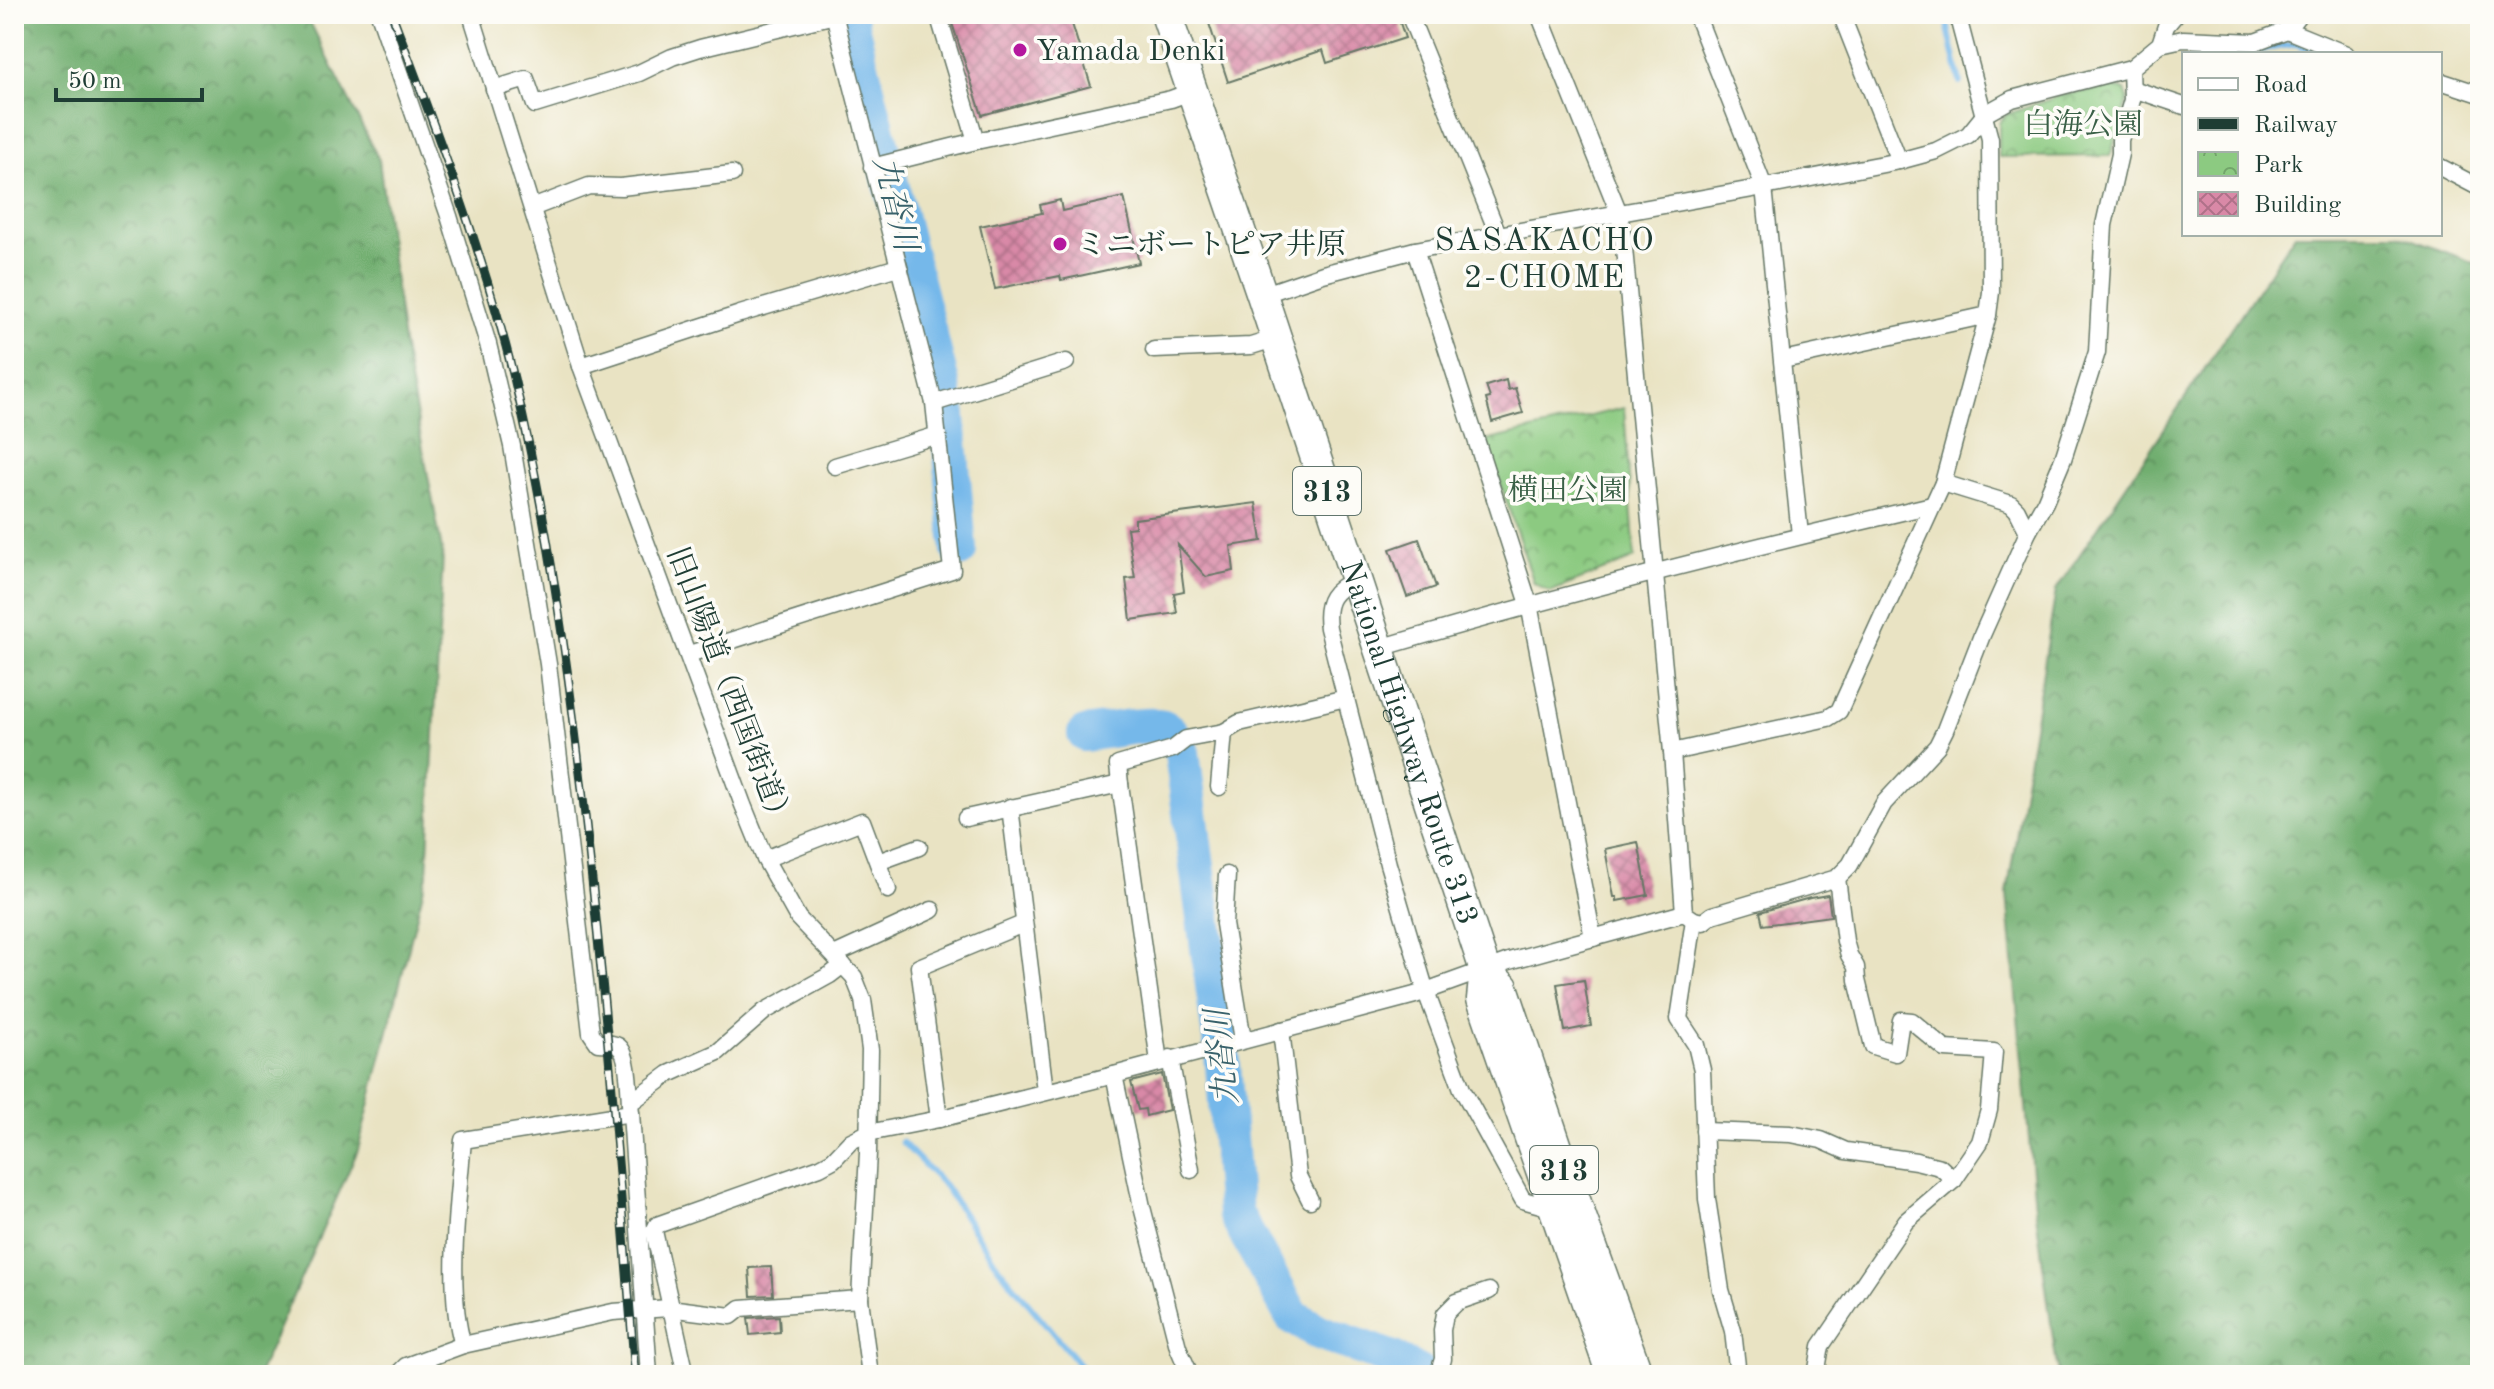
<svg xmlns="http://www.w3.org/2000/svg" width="2494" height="1389" font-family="'Old Standard TT','Noto Serif JP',serif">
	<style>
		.forest { fill: url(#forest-crowns); stroke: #487652; stroke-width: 2 }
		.park { fill: url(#park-crowns); stroke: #56845a; stroke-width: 2 }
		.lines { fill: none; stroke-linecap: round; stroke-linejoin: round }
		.stream { stroke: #74b8ea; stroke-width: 6 }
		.river { stroke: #74b8ea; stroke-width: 36 }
		.building { fill: url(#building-cross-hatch) }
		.street-casing { stroke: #676; stroke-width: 19 }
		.highway-casing { stroke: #676; stroke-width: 33 }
		.street { stroke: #fff; stroke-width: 16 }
		.highway { stroke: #fff; stroke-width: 30 }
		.rail-casing { stroke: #1f3d34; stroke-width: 9 }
		.rail { stroke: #fdfcf7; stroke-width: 6; stroke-dasharray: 18; stroke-linecap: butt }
		.poi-dot { fill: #b5179e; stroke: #fdfcf7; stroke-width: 3 }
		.labels { text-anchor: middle; stroke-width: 7; stroke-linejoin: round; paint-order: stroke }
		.shield { fill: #fdfcf7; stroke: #62766e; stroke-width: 2 }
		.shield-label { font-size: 28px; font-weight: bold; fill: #1f3d34 }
		.poi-label { font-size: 30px; fill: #1f3d34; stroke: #fdfcf7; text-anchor: start }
		.park-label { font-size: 30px; fill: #3a6047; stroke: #fdfcf7 }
		.street-label { font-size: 30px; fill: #1f3d34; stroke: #fdfcf7 }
		.water-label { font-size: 32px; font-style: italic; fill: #39626b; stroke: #fdfcf7 }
		.neighbourhood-label { font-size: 32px; letter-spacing: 2px; fill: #1f3d34; stroke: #fdfcf7 }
	</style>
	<defs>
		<pattern id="forest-crowns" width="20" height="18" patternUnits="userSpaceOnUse" patternTransform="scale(2)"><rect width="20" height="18" fill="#71ae6f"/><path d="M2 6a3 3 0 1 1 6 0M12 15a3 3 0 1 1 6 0" fill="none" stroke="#5c8f5c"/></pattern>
		<pattern id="park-crowns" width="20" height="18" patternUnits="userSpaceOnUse" patternTransform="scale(2)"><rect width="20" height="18" fill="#8cca81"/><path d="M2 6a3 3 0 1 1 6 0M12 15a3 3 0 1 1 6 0" fill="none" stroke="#72a56a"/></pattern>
		<pattern id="building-cross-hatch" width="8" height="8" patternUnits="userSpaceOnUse" patternTransform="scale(2)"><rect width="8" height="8" fill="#d989a7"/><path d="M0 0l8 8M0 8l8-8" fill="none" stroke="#af7189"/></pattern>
	</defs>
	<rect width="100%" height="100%" fill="#fdfcf7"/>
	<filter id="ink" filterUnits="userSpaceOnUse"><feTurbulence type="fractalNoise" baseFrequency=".0125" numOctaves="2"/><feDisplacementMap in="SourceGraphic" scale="16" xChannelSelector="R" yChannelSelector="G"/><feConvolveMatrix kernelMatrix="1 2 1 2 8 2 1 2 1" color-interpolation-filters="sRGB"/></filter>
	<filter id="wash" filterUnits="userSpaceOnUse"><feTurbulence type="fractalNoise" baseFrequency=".006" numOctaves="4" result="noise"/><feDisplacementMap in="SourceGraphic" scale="32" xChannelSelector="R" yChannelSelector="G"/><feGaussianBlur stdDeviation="1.8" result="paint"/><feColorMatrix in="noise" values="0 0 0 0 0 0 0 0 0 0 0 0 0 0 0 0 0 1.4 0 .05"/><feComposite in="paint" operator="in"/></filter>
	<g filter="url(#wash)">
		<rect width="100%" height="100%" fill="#e9e3c3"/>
		<g class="forest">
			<path d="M14 14H306L379 160 403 343 443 555 427 875 358 1150 258 1375H14Z"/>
			<path d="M2295 234H2398L2480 265V1375H2058L2035 1206 2007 894 2056 590Z"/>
		</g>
		<g class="park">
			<path d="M2111 88 2125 90 2128 99 2110 156 1999 157V123L2005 115 2065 94Z"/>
			<path d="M1624 408 1635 558 1550 592 1534 583 1486 441Z"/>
		</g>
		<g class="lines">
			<g class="stream">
				<path d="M1945 14 1960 82"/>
				<path d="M2182 49 2253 51 2296 44 2321 54"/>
				<path d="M902 1142 944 1185 999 1268 1088 1375"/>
			</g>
			<g class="river">
				<path d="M848 14 944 392"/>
				<path d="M947 405 959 550"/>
				<path d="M1085 734C1100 732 1152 722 1163 727 1173 731 1178 744 1182 753L1222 1053 1235 1213 1292 1316 1319 1332 1393 1359 1423 1375"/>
			</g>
		</g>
		<g id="blocks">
			<g class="building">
				<path d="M949 14H1069L1091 86 982 115Z"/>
				<path d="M1206 14H1397L1405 38 1327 63 1323 50 1228 82Z"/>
				<path d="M1124 197 1139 263 1061 280 1060 276 995 289 980 226 1042 213 1040 205 1060 200 1062 211Z"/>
				<path d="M1506 380 1508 390 1515 388 1523 413 1492 422 1486 399 1490 398 1486 386Z"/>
				<path d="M1256 503 1262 541 1231 546 1234 571 1206 577 1178 545 1184 591 1174 593 1177 613 1131 620 1126 579 1135 578 1127 528 1135 527V519Z"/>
				<path d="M1419 539 1436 587 1407 597 1390 549Z"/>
				<path d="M1638 842 1648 895 1617 901V897H1614L1605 849Z"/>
				<path d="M1828 895 1831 916 1763 925 1760 912 1810 898Z"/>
				<path d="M1584 980 1591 1026 1565 1031 1557 984Z"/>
				<path d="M1162 1074 1169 1110 1146 1116 1145 1109 1138 1110 1131 1082Z"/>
				<path d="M771 1267 773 1295 751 1296 749 1268Z"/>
				<path d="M779 1316 780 1332 750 1335 748 1318Z"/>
			</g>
		</g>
	</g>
	<g filter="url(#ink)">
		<use href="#blocks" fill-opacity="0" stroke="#676" stroke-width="2"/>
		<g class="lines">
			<defs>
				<g id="street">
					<path d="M379 14 449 216 488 344 512 446 548 664 591 1033 598 1043C605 1043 613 1043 618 1046 629 1053 629 1090 630 1103"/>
					<path d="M471 14 581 366 743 805 765 859 798 918 854 977 863 1000 870 1050 868 1153 860 1299 870 1375"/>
					<path d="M938 14 976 141"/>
					<path d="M1409 14 1498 234"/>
					<path d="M1539 14 1619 213 1623 238 1672 752 1684 913"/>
					<path d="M1696 14 1764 187 1800 535"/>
					<path d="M1841 14 1899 161"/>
					<path d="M2287 30 2299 14"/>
					<path d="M2160 44 2183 39 2255 42 2287 30 2346 54"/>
					<path d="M2440 81 2480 94"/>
					<path d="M494 89 526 79 535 105 639 73 672 57 700 48 835 15"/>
					<path d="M2133 89 2184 106"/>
					<path d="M872 167 976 141 1171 99 1193 91"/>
					<path d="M2440 167 2480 188"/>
					<path d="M532 208 589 186 621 187 732 174"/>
					<path d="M1415 250 1529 604 1593 938"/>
					<path d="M1262 295 1323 274 1415 250 1764 187 1899 161 1936 151 1968 135 1985 114 2012 99 2131 68 2160 44 2166 26 2176 14"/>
					<path d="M1154 350 1251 346 1277 338"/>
					<path d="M1783 360 1988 315"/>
					<path d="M581 366 740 314 898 267"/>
					<path d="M934 403 1066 362"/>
					<path d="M835 466 938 435"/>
					<path d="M1943 483 2011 504 2017 510 2028 532"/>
					<path d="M1357 578C1333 590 1324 600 1328 628L1388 864 1426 992 1462 1089 1523 1200 1555 1209"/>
					<path d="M1380 648C1562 594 1747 548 1932 505"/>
					<path d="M689 654 952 570 934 403 834 14"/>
					<path d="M1672 752 1828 718 1839 711 1943 483 1988 315 1991 292 1990 139 1957 14"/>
					<path d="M1120 784 1159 1062"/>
					<path d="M1219 787 1224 732"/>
					<path d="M1010 807 1045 1091"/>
					<path d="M966 818 1120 784 1118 765 1173 749 1186 739 1224 732 1239 723 1346 698"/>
					<path d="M765 859 862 821 888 890"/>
					<path d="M878 862 919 847"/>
					<path d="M1227 875 1224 924 1243 1040"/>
					<path d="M1694 920 1679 1019 1696 1045 1702 1070 1707 1199 1721 1290 1733 1331 1738 1375"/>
					<path d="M834 955 932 910"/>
					<path d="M1281 1030 1298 1176 1310 1200"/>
					<path d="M1170 1058 1191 1170"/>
					<path d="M1114 1075 1142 1207 1178 1347 1190 1375"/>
					<path d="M631 1113 649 1375"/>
					<path d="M939 1119 919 967 1023 924"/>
					<path d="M1704 1131 1791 1134 1821 1140 1846 1151 1916 1161 1940 1167 1954 1180"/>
					<path d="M463 1345C446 1290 458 1199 463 1140L631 1113 630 1103 669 1074 718 1052 765 1011 830 975 843 965"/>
					<path d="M397 1375 406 1366 463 1345 613 1312 669 1308 731 1316 741 1308 860 1299"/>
					<path d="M686 1375 654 1231 657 1225 820 1167 833 1160 851 1141 868 1133 939 1119 1114 1075 1415 995 1509 961 1684 913 1694 920 1703 922 1712 915 1837 878 1850 865 1884 803 1937 746 1945 730 1982 635 2028 532 2045 502 2063 459 2097 352 2104 225 2120 154V140L2132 100 2131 68"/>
					<path d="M1438 1375 1443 1359 1442 1330 1445 1314 1457 1302 1489 1291"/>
					<path d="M1816 1375 1821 1346 1906 1221 1954 1180 1980 1142 1989 1110 1994 1052 1945 1049 1912 1021 1901 1020 1896 1053 1873 1046 1857 980 1856 967 1849 955 1845 941 1837 878"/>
				</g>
				<g id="highway">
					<path id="s1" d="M1166 14 1262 295 1485 970 1482 999 1612 1375"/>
					<path d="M1485 970 1503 987 1571 1189 1638 1375"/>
				</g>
			</defs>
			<use href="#street" class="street-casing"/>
			<use href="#highway" class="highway-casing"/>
			<use href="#street" class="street"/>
			<use href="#highway" class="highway"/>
			<defs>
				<path id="rail" d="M392 14C437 133 484 254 514 378 547 516 567 657 583 798 605 990 620 1182 635 1375"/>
			</defs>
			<use href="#rail" class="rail-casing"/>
			<use href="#rail" class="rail"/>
		</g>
	</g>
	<g class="poi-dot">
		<circle cx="1020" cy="50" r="8"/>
		<circle cx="1060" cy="244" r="8"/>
	</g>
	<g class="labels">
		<g class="shield">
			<rect x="1293" y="467" width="68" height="48" rx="6"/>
			<rect x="1530" y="1146" width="68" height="48" rx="6"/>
		</g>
		<g class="shield-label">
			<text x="1327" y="501">313</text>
			<text x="1564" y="1180">313</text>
		</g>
		<g class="poi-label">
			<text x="1036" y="60">Yamada Denki</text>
			<text x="1076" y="254">ミニボートピア井原</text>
		</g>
		<g class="park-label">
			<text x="2083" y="134">白海公園</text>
			<text x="1568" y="500">横田公園</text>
		</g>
		<g class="street-label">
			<text transform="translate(730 688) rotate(69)" y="10">旧山陽道（西国街道）</text>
			<text dy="10" stroke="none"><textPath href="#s1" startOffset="768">National Highway Route 313</textPath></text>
		</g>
		<g class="water-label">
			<text transform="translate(896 203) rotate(76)" y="11">九沓川</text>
			<text transform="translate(1221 1057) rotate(-96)" y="11">九沓川</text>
		</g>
		<g class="neighbourhood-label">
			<text x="1545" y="250">SASAKACHO<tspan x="1545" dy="37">2-CHOME</tspan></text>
		</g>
	</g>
	<rect width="2494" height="1389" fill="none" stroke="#fdfcf7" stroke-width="48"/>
	<rect x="2182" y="52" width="260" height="184" fill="#fdfcf7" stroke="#a4b0a9" stroke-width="2"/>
	<rect x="2198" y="78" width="40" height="12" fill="#ffffff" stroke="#a4b0a9" stroke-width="2"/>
	<text x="2254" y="92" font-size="24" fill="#1f3d34">Road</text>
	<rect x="2198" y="118" width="40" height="12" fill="#1f3d34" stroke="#a4b0a9" stroke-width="2"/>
	<text x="2254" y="132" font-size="24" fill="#1f3d34">Railway</text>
	<rect x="2198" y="152" width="40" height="24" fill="url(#park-crowns)" stroke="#a4b0a9" stroke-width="2"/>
	<text x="2254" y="172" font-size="24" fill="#1f3d34">Park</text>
	<rect x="2198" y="192" width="40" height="24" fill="url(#building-cross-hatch)" stroke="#a4b0a9" stroke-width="2"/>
	<text x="2254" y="212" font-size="24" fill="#1f3d34">Building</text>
	<path d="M56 88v12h146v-12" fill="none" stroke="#1f3d34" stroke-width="4"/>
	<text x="68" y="88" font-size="24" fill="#1f3d34" stroke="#fdfcf7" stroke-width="6" paint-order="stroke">50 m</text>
</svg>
